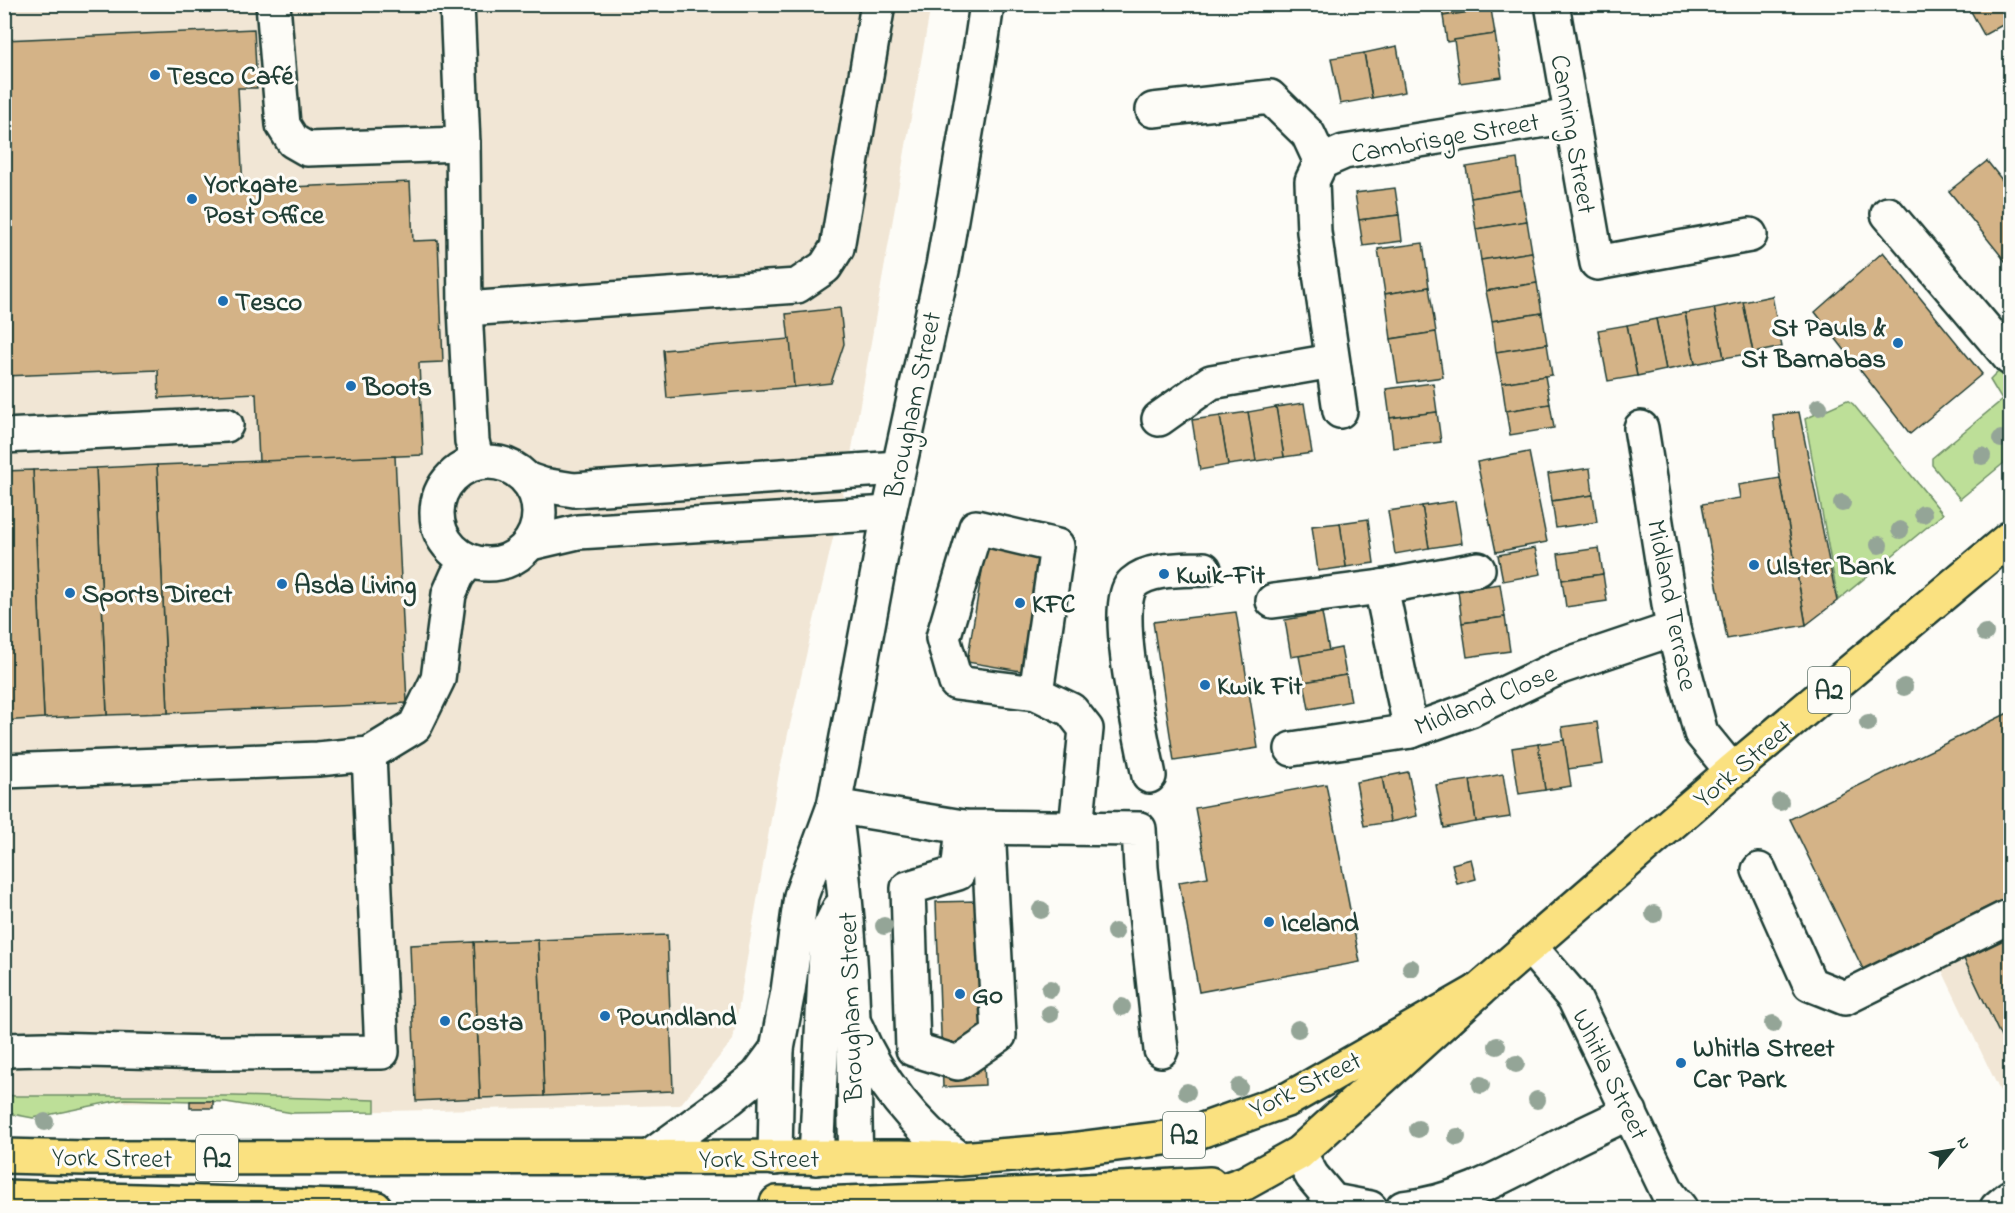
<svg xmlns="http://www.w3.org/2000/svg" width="2015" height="1213" font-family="'Indie Flower',sans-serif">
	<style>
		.built { fill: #f1e6d5 }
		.green { fill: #bddf98; stroke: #6e8e66; stroke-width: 1.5 }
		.building { fill: #d4b387; stroke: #1f3d34; stroke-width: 1.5 }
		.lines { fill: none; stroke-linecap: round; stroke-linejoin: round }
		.minor-casing { stroke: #1f3d34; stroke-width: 38 }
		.major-casing { stroke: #1f3d34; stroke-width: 38 }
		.minor { stroke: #fdfcf7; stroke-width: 33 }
		.major { stroke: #fae180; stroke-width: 33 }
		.tree { fill: #94a597 }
		.poi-dot { fill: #1f6fb2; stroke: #fdfcf7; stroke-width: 2 }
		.labels { text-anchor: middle; stroke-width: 6; stroke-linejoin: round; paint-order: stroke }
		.shield { fill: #fdfcf7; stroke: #62766e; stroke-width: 1.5 }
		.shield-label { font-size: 26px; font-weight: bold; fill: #1f3d34 }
		.poi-label { font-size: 27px; font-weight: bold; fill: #1f3d34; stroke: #fdfcf7; text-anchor: start }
		.street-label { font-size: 27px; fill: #1f3d34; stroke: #fdfcf7 }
	</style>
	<rect width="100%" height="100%" fill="#fdfcf7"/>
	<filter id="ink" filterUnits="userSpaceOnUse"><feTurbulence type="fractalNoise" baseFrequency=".0167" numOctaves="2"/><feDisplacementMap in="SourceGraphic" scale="12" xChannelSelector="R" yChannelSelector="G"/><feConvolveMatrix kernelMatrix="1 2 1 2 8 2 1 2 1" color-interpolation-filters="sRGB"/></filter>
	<g filter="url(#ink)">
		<g class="built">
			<path d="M4 5H931L847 477 779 773 733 1040 680 1105 290 1113 213 1101 5 1103Z"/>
			<path d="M2010 928V1112L1939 964Z"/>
		</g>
		<g class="green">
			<path d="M1999 371 2010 385V458L1960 499 1932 465V458L2002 400 1990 380Z"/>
			<path d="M1847 400 1853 404 1943 514 1838 600 1805 419Z"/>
			<path d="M4 1094 14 1096H234L375 1100V1112L293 1113 226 1102 125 1099 33 1118 7 1113Z"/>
		</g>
		<g class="building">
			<path d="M1441 4H1491V9L1443 16Z"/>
			<path d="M1967 4H2010V21L1984 35Z"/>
			<path d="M1491 9 1495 34 1447 42 1443 16Z"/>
			<path d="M254 29 257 88H238L243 189 410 182 413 241 438 240 443 362 419 363 423 455 259 462 256 393 159 398 158 370 4 376V40Z"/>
			<path d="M1495 34 1502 77 1460 83 1454 40Z"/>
			<path d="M1397 46 1405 92 1372 98 1364 53Z"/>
			<path d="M1364 53 1372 98 1340 104 1331 58Z"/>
			<path d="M1517 159 1521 190 1471 198 1466 167Z"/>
			<path d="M1987 161 2010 190V267L1949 191Z"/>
			<path d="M1395 188 1399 215 1359 220 1355 193Z"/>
			<path d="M1521 190 1527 221 1476 229 1471 198Z"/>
			<path d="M1399 215 1402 241 1363 246 1359 220Z"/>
			<path d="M1527 221 1532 252 1481 260 1476 229Z"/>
			<path d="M1423 243 1429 287 1385 294 1378 249Z"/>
			<path d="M1532 252 1537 283 1486 291 1481 260Z"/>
			<path d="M1883 252 1982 374 1910 434 1815 312Z"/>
			<path d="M1537 283 1542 313 1492 321 1486 291Z"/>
			<path d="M1429 287 1436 332 1391 339 1385 294Z"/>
			<path d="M1772 296 1782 347 1753 353 1743 302Z"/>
			<path d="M1743 302 1753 353 1724 358 1714 308Z"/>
			<path d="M840 308 844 344 831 383 794 387 786 314Z"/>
			<path d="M1714 308 1724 358 1695 364 1685 313Z"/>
			<path d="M1542 313 1547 344 1496 352 1492 321Z"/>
			<path d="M1685 313 1695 364 1666 370 1656 319Z"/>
			<path d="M1656 319 1666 370 1637 376 1627 325Z"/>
			<path d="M1627 325 1637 376 1608 381 1598 330Z"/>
			<path d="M1436 332 1443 377 1398 383 1391 339Z"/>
			<path d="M790 339 794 387 667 398 663 350Z"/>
			<path d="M1547 344 1552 375 1502 383 1496 352Z"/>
			<path d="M1545 376 1550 404 1506 411 1502 383Z"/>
			<path d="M1433 383 1437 412 1390 418 1386 389Z"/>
			<path d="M1304 403 1312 453 1284 457 1276 407Z"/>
			<path d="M1550 404 1554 428 1510 435 1506 411Z"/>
			<path d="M1276 407 1284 457 1256 461 1248 412Z"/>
			<path d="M1248 412 1256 461 1228 465 1220 416Z"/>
			<path d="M1437 412 1441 442 1393 448 1390 418Z"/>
			<path d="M1799 412 1837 601 1806 625 1780 478 1773 415Z"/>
			<path d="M1220 416 1228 465 1200 470 1192 420Z"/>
			<path d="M1529 452 1547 542 1496 552 1477 462Z"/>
			<path d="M395 456 407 703 168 713 157 465Z"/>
			<path d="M157 465 168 713 107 715 96 468Z"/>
			<path d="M96 468 107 715 44 718 33 470Z"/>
			<path d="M1590 468 1593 495 1552 501 1548 474Z"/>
			<path d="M33 470 44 718 4 721V471Z"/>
			<path d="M1780 478 1806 625 1727 639 1702 504 1740 498 1738 485Z"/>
			<path d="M1593 495 1597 522 1556 528 1552 501Z"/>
			<path d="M1455 501 1462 543 1429 548 1422 506Z"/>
			<path d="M1422 506 1429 548 1395 554 1388 511Z"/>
			<path d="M1368 519 1374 563 1346 567 1340 523Z"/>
			<path d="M1340 523 1346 567 1318 571 1312 526Z"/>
			<path d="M986 547 1045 556 1027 672 967 662Z"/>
			<path d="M1535 548 1541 574 1503 581 1498 555Z"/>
			<path d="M1599 548 1603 574 1562 580 1558 554Z"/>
			<path d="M1603 574 1607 601 1566 607 1562 580Z"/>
			<path d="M1500 584 1505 617 1462 623 1458 590Z"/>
			<path d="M1236 612 1258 748 1174 761 1153 622Z"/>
			<path d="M1322 613 1329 651 1291 657 1285 620Z"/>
			<path d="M1505 617 1510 651 1467 657 1462 623Z"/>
			<path d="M1341 648 1346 675 1304 682 1299 656Z"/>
			<path d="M1346 675 1351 701 1309 709 1304 682Z"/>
			<path d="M2010 712V896L1863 969 1790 819Z"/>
			<path d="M1597 722 1603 764 1568 769 1562 727Z"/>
			<path d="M1564 740 1571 786 1545 790 1538 744Z"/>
			<path d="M1538 744 1545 790 1519 794 1512 748Z"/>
			<path d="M1408 772 1417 816 1390 822 1382 777Z"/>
			<path d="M1503 774 1510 817 1476 822 1470 780Z"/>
			<path d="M1382 777 1390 822 1364 826 1356 782Z"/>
			<path d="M1470 780 1476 822 1444 828 1436 785Z"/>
			<path d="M1326 784 1360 962 1199 992 1179 882 1208 877 1195 808Z"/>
			<path d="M1471 859 1476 879 1457 884 1452 864Z"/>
			<path d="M977 901 985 1085 943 1087 936 902Z"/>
			<path d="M667 935 673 1091 544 1096 538 940Z"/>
			<path d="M2010 937V1033L2001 1037 1964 959Z"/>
			<path d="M538 940 544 1096 480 1098 474 942Z"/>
			<path d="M474 942 480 1098 416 1101 410 945Z"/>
			<rect x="190" y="1101" width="23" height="7"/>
		</g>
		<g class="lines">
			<defs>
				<g id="minor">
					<path d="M273 4 283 125 293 141 307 149 463 144"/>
					<path d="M457 4 463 144 465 309 472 441 477 463"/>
					<path d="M1552 4 1597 263 1750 235"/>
					<path d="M1153 110 1270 97 1308 134 1321 162 1312 181 1314 232 1340 411"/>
					<path d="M1321 162 1344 152 1571 116"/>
					<path d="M1888 214 2010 358"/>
					<path d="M465 309 797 286 825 267 837 248 878 4"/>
					<path d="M1159 419 1211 382 1332 361"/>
					<path d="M1641 428 1673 629 1701 733 1732 771"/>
					<path d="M4 436 226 425"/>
					<circle cx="488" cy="513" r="51"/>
					<path d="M528 480 543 485 574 490 898 468"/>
					<path d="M531 543 578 532 889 513"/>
					<path d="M1381 587 1411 731"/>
					<path d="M1273 601 1381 587 1478 569"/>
					<path d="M1036 693 1057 546 976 527 943 638 956 683 1036 693 1071 710 1086 729 1076 828"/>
					<path d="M1292 749 1411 731 1470 710 1560 667 1673 629"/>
					<path d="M4 771 318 759 369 754 415 726 438 679 449 594 457 576 469 561"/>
					<path d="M1149 776C1143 744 1110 603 1133 583 1150 568 1182 570 1204 569"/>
					<path d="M834 806 963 827 1139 829 1141 868 1161 1050"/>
					<path d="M835 810C844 880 851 950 853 1020 855 1066 854 1112 856 1157"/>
					<path d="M963 827 958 873 908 888 913 1049 958 1063 999 1035 988 827"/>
					<path d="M1759 870 1810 984 1845 998 2010 916"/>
					<path d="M1530 947 1574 998 1668 1193 1680 1208"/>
					<path d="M856 1027C877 1078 915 1127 960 1159"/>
					<path d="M4 1050 45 1049 214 1053 382 1052 369 754"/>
					<path d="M1299 1153 1312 1176 1333 1201 1370 1208"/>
					<path d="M648 1158 729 1099 757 1076 777 1049"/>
					<path d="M775 1158 777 1049 788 991 801 896 834 806 889 513 943 266 981 45 987 4"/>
					<path d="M816 1158 827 933 839 909"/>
					<path d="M1403 1208C1462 1202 1512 1171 1564 1144 1585 1133 1608 1123 1630 1112"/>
					<path d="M1997 1208 2010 1197"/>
				</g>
				<g id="major">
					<path d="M4 1156 85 1158 900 1157 960 1159 1061 1151 1189 1135 1289 1099 1478 991"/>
					<path d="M4 1197 375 1208"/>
					<path d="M777 1203 818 1204 925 1200 1210 1184"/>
					<path d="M1173 1208 1245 1183 1299 1153 1478 991 1732 771 2010 538"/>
				</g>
			</defs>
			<use href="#minor" class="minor-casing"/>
			<use href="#major" class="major-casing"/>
			<use href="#minor" class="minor"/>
			<use href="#major" class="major"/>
		</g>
		<g class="tree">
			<circle cx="1819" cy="407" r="9"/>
			<circle cx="2001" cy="439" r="9"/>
			<circle cx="1982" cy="456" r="9"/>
			<circle cx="1842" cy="503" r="9"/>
			<circle cx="1923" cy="514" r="9"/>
			<circle cx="1900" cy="530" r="9"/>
			<circle cx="1879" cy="545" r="9"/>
			<circle cx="1985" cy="633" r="9"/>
			<circle cx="1904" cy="687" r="9"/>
			<circle cx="1868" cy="723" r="9"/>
			<circle cx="1780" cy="802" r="9"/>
			<circle cx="1041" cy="910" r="9"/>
			<circle cx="1654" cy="914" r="9"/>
			<circle cx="884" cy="926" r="9"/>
			<circle cx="1115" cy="932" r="9"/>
			<circle cx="1411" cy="968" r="9"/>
			<circle cx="1050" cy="989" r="9"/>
			<circle cx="1122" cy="1007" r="9"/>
			<circle cx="1050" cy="1014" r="9"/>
			<circle cx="1773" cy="1024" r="9"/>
			<circle cx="1298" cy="1029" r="9"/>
			<circle cx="1497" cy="1046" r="9"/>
			<circle cx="1516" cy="1064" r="9"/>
			<circle cx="1481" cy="1085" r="9"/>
			<circle cx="1239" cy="1087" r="9"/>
			<circle cx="1187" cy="1092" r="9"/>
			<circle cx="1537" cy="1100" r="9"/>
			<circle cx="45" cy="1122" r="9"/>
			<circle cx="1418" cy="1129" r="9"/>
			<circle cx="1457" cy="1137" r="9"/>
		</g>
	</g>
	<g class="poi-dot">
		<circle cx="155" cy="75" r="6"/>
		<circle cx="192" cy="199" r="6"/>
		<circle cx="223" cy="301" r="6"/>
		<circle cx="1898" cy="343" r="6"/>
		<circle cx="351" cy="386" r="6"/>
		<circle cx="1754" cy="565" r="6"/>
		<circle cx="1164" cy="574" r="6"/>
		<circle cx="282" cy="584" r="6"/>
		<circle cx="70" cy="593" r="6"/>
		<circle cx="1020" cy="603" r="6"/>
		<circle cx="1205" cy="685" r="6"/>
		<circle cx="1269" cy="922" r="6"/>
		<circle cx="960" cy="994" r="6"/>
		<circle cx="605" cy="1016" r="6"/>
		<circle cx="445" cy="1021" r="6"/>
		<circle cx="1681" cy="1063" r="6"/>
	</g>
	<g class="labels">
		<g class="shield">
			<rect x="1808" y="667" width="42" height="46" rx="4.5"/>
			<rect x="1163" y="1112" width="42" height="46" rx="4.5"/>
			<rect x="196" y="1135" width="42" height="46" rx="4.5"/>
		</g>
		<g class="shield-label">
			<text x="1829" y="699">A2</text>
			<text x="1184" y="1144">A2</text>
			<text x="217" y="1167">A2</text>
		</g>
		<g class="poi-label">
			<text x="167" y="84">Tesco Café</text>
			<text x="204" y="192">Yorkgate<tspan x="204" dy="31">Post Office</tspan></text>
			<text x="235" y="310">Tesco</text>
			<text x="1886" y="336" text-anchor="end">St Pauls &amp;<tspan x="1886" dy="31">St Barnabas</tspan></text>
			<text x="363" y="395">Boots</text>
			<text x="1766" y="574">Ulster Bank</text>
			<text x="1176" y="583">Kwik-Fit</text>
			<text x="294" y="593">Asda Living</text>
			<text x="82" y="602">Sports Direct</text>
			<text x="1032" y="612">KFC</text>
			<text x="1217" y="694">Kwik Fit</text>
			<text x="1281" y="931">Iceland</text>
			<text x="972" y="1003">Go</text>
			<text x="617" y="1025">Poundland</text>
			<text x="457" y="1030">Costa</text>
			<text x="1693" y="1056">Whitla Street<tspan x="1693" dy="31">Car Park</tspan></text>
		</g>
		<g class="street-label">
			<text transform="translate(1574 134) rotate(80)" y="9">Canning Street</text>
			<text transform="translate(1445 137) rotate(-10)" y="9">Cambrisge Street</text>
			<text transform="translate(912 405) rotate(-78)" y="9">Brougham Street</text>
			<text transform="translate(1673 605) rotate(79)" y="9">Midland Terrace</text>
			<text transform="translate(1485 699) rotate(-22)" y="9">Midland Close</text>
			<text transform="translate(1743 763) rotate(-40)" y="9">York Street</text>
			<text transform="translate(850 1007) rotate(-92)" y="9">Brougham Street</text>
			<text transform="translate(1611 1074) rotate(64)" y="9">Whitla Street</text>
			<text transform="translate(1305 1084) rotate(-26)" y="9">York Street</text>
			<text transform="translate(112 1157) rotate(1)" y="9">York Street</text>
			<text x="759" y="1167">York Street</text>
		</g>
	</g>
	<rect width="2015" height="1213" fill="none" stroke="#fdfcf7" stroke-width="24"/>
	<rect x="12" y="12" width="1991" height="1189" fill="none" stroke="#1f3d34" stroke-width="2" filter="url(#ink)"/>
	<g transform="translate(1952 1150) rotate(60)" stroke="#fdfcf7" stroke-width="4.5" paint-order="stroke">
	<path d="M0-4.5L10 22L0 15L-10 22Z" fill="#1f3d34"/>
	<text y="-9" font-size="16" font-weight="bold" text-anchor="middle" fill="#1f3d34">N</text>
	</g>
</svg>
